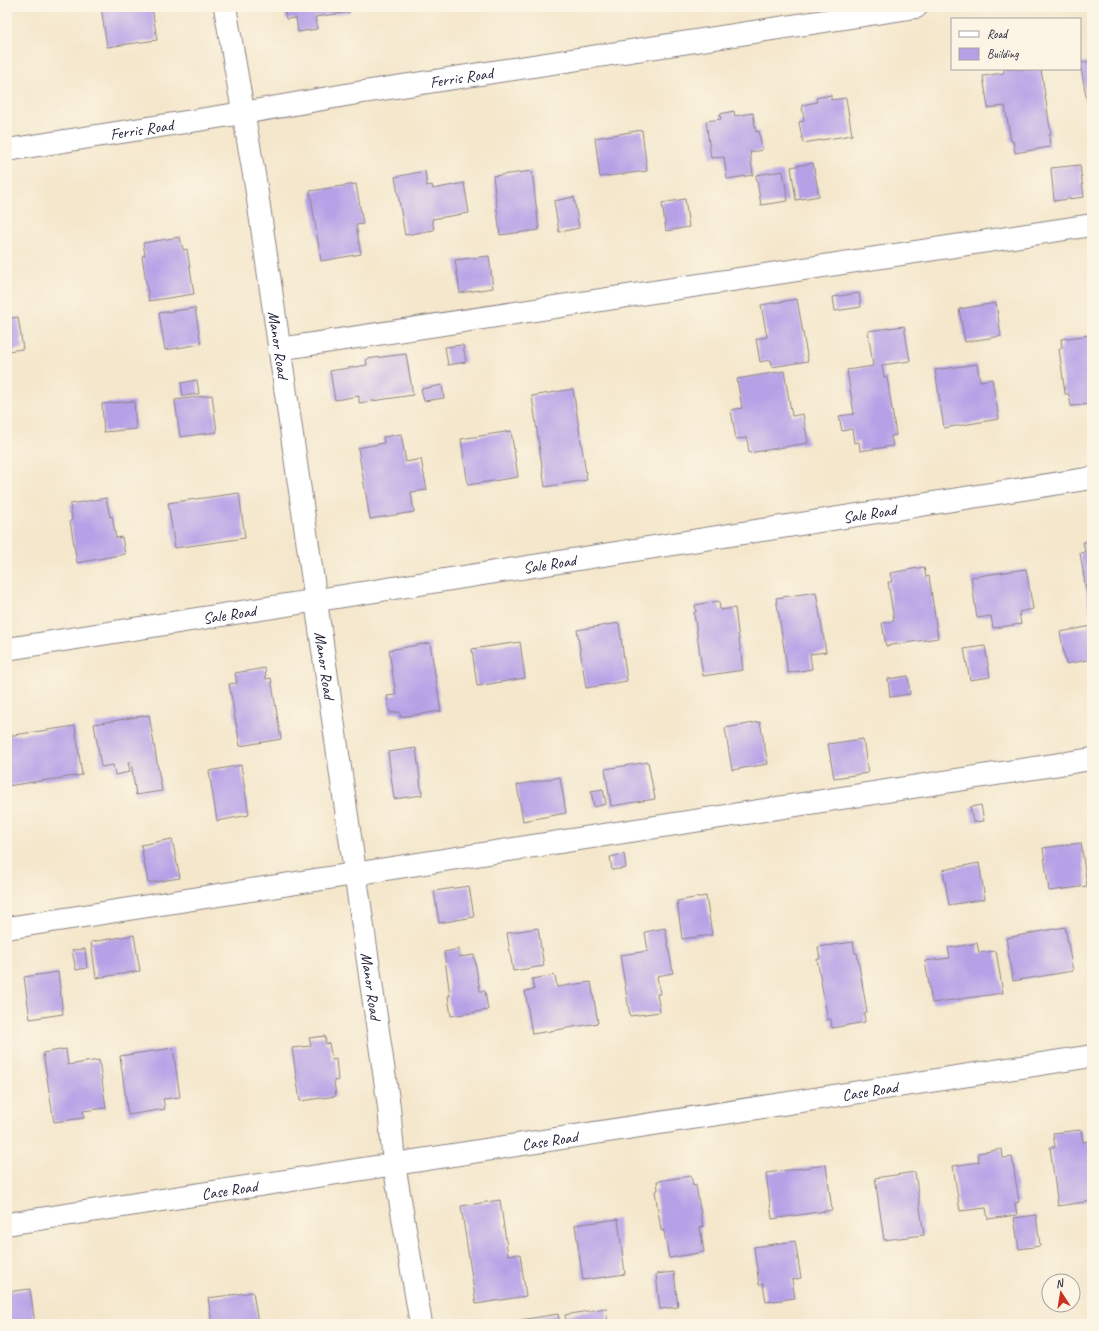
<svg xmlns="http://www.w3.org/2000/svg" width="1099" height="1331" font-family="Caveat,sans-serif">
	<style>
		.building { fill: #b6a1e7 }
		.lines { fill: none; stroke-linecap: round; stroke-linejoin: round }
		.minor-casing { stroke: #8b8484; stroke-width: 24 }
		.major-casing { stroke: #8b8484; stroke-width: 24 }
		.minor { stroke: #fff; stroke-width: 22 }
		.major { stroke: #fff; stroke-width: 22 }
		.labels { text-anchor: middle; stroke-width: 3.5; stroke-linejoin: round; paint-order: stroke }
		.street-label { font-size: 16px; fill: #22223b; stroke: #fcf5e5 }
	</style>
	<rect width="100%" height="100%" fill="#fcf5e5"/>
	<filter id="ink" filterUnits="userSpaceOnUse"><feTurbulence type="fractalNoise" baseFrequency=".025" numOctaves="2"/><feDisplacementMap in="SourceGraphic" scale="8" xChannelSelector="R" yChannelSelector="G"/><feConvolveMatrix kernelMatrix="1 2 1 2 8 2 1 2 1" color-interpolation-filters="sRGB"/></filter>
	<filter id="wash" filterUnits="userSpaceOnUse"><feTurbulence type="fractalNoise" baseFrequency=".012" numOctaves="4" result="noise"/><feDisplacementMap in="SourceGraphic" scale="16" xChannelSelector="R" yChannelSelector="G"/><feGaussianBlur stdDeviation="0.9" result="paint"/><feColorMatrix in="noise" values="0 0 0 0 0 0 0 0 0 0 0 0 0 0 0 0 0 1.4 0 .05"/><feComposite in="paint" operator="in"/></filter>
	<g filter="url(#wash)">
		<rect width="100%" height="100%" fill="#f4e7cc"/>
		<g id="blocks">
			<g class="building">
				<path d="M101 7H152L157 40 107 47Z"/>
				<path d="M284 7H349L350 12 315 17 317 29 298 32 296 18 286 19Z"/>
				<path d="M1092 61V100L1087 101 1080 63Z"/>
				<path d="M1004 69H1041L1051 135H1049L1050 147 1015 153 1013 141H1011L1005 106 988 108 983 76 1004 73Z"/>
				<path d="M831 95V100L846 98 852 135 803 143 799 122 804 121 802 105 817 102 816 98Z"/>
				<path d="M734 111 735 116 753 113 756 132 759 131 762 150 750 152 753 175 727 179 724 157 711 158 706 121 721 119 720 114Z"/>
				<path d="M642 130 647 171 600 177 595 138Z"/>
				<path d="M813 163 819 196 796 200 791 167Z"/>
				<path d="M1080 165 1084 197 1054 201 1051 168Z"/>
				<path d="M425 171 427 186 432 185 433 189 464 183 469 213 432 219 434 230 405 235 395 177Z"/>
				<path d="M532 171 539 230 500 235 493 176Z"/>
				<path d="M783 171 788 201 761 205 756 175Z"/>
				<path d="M356 184 363 224 356 225 361 254 321 261 310 191Z"/>
				<path d="M574 197 579 228 559 232 554 201Z"/>
				<path d="M685 199 689 227 666 231 662 203Z"/>
				<path d="M180 237 183 250 187 249 194 294 149 301 142 256 145 255 143 243Z"/>
				<path d="M489 256 493 288 460 293 455 260Z"/>
				<path d="M859 293 861 307 835 311 833 297Z"/>
				<path d="M797 299 808 361 772 367 771 360 760 362 756 339 767 337 761 305Z"/>
				<path d="M996 303 1001 336 965 342 959 309Z"/>
				<path d="M195 308 201 344 165 350 159 313Z"/>
				<path d="M18 317 23 349 7 351V319Z"/>
				<path d="M904 326 910 361 882 365 884 377H887L896 435 891 436 893 446 860 451 859 442 854 443 852 429 842 431 839 416 854 414 847 370 873 366 868 331Z"/>
				<path d="M1090 335 1092 344V404L1071 406 1069 394H1065L1059 348H1062L1061 339Z"/>
				<path d="M463 345 466 362 448 365 445 347Z"/>
				<path d="M406 354 413 395 359 403V396L335 400 330 371 367 365 366 359Z"/>
				<path d="M977 364 980 381 992 379 999 419 944 428 935 370Z"/>
				<path d="M784 371 792 416 803 414 808 443 749 453 747 438 736 439 731 410 742 408 737 379Z"/>
				<path d="M197 380 199 394 183 396 181 383Z"/>
				<path d="M442 385 444 398 424 401 421 389Z"/>
				<path d="M573 389 587 480 545 487 532 396Z"/>
				<path d="M212 395 217 432 180 437 175 400Z"/>
				<path d="M134 401 136 429 104 432 102 404Z"/>
				<path d="M511 431 518 477 468 485 461 439Z"/>
				<path d="M401 434 406 462 421 459 427 490 411 492 414 512 370 519 358 448 384 443 383 437Z"/>
				<path d="M239 493 245 538 175 548 168 503Z"/>
				<path d="M106 498 110 517 112 516 116 538 122 537 125 554 77 563 70 521 72 520 70 504Z"/>
				<path d="M1092 541V614H1090L1080 553 1085 552 1083 542Z"/>
				<path d="M924 567 926 577 929 576 938 638 886 646 882 623 894 621 888 582H892L890 573Z"/>
				<path d="M1026 569 1033 609 1019 612 1021 624 993 628 991 616 977 618 971 577Z"/>
				<path d="M816 592 826 652 810 654 812 669 788 673 776 598Z"/>
				<path d="M719 601 720 610 735 608 743 670 703 676 694 613 696 612 695 605Z"/>
				<path d="M619 623 627 681 586 688 577 630Z"/>
				<path d="M1092 626V659L1066 664 1060 632Z"/>
				<path d="M520 642 525 678 477 686 472 649Z"/>
				<path d="M430 643 441 711 400 717V712L390 713 387 696 396 695 389 650Z"/>
				<path d="M985 646 990 677 970 680 964 649Z"/>
				<path d="M265 668 266 679 271 678 281 739 240 746 229 684 237 683 235 673Z"/>
				<path d="M908 676 910 694 890 697 888 679Z"/>
				<path d="M149 715 162 791 136 795 131 762H128L130 772 115 775 113 765 101 767 94 724Z"/>
				<path d="M760 722 768 764 732 770 725 728Z"/>
				<path d="M75 726 82 775 7 786V736Z"/>
				<path d="M863 739 868 773 834 778 828 744Z"/>
				<path d="M416 748 422 795 394 799 388 752Z"/>
				<path d="M648 762 655 799 611 806 605 769Z"/>
				<path d="M241 765 249 815 217 821 209 771Z"/>
				<path d="M560 777 566 813 523 821 517 785Z"/>
				<path d="M603 789 606 804 594 807 591 791Z"/>
				<path d="M981 805 984 821 973 822 970 807Z"/>
				<path d="M172 839 180 878 148 883 141 845Z"/>
				<path d="M1081 843 1087 886 1049 891 1043 848Z"/>
				<path d="M624 854 626 868 612 870 610 857Z"/>
				<path d="M979 863 985 899 949 905 943 870Z"/>
				<path d="M469 886 474 917 439 923 434 891Z"/>
				<path d="M706 896 712 935 682 939 677 901Z"/>
				<path d="M1065 927 1073 971 1013 981 1006 938Z"/>
				<path d="M538 928 544 966 513 971 507 933Z"/>
				<path d="M665 928 673 973 657 976 660 994H657L660 1012 630 1016 620 955 648 951 645 932Z"/>
				<path d="M134 935 140 971 96 978 91 942Z"/>
				<path d="M853 942 855 953H857L867 1012 864 1013 865 1022 832 1028 831 1019 828 1020 817 959H820L818 947Z"/>
				<path d="M977 943 979 953 996 951 1003 993 932 1003 925 961 950 958 948 948Z"/>
				<path d="M85 949 87 968 76 970 72 950Z"/>
				<path d="M459 949 460 957 474 955 480 991H485L488 1010 451 1016 448 996H450L444 952Z"/>
				<path d="M58 972 63 1014 30 1019 24 977Z"/>
				<path d="M555 975 557 987 591 982 598 1023 532 1034 525 991 534 990 532 979Z"/>
				<path d="M325 1036 326 1044 329 1043 332 1060 336 1059 338 1080 334 1081 336 1096 300 1101 292 1048 311 1046 309 1038Z"/>
				<path d="M173 1048 180 1097 163 1099 165 1109 128 1115 120 1056Z"/>
				<path d="M66 1049 68 1065 99 1060 106 1108 83 1111 84 1118 54 1122 43 1053Z"/>
				<path d="M1081 1130 1083 1142 1088 1141 1092 1166V1201L1058 1206 1050 1147H1055L1053 1133Z"/>
				<path d="M1002 1149 1003 1158 1012 1157 1019 1202 1015 1203 1017 1215 988 1219 986 1208 960 1211 953 1166 979 1162 978 1153Z"/>
				<path d="M826 1165 832 1210 772 1219 766 1173Z"/>
				<path d="M915 1172 924 1235 884 1240 875 1178Z"/>
				<path d="M691 1176 693 1186 696 1185 703 1227H700L704 1252 669 1258 664 1231 661 1230 655 1191 658 1190 657 1181Z"/>
				<path d="M500 1200 508 1255 520 1254 526 1296 476 1304 461 1206Z"/>
				<path d="M1036 1215 1040 1246 1019 1249 1014 1218Z"/>
				<path d="M618 1219 625 1274 583 1280 575 1225Z"/>
				<path d="M795 1241 801 1278 792 1280 795 1298 766 1302 763 1284 759 1285 754 1247Z"/>
				<path d="M674 1272 678 1307 660 1309 656 1274Z"/>
				<path d="M30 1289 35 1324H7V1292Z"/>
				<path d="M253 1292 258 1324H212L208 1298Z"/>
				<path d="M606 1308 608 1324H567L565 1315Z"/>
				<path d="M558 1314 560 1324H521L520 1320Z"/>
			</g>
		</g>
	</g>
	<g filter="url(#ink)">
		<use href="#blocks" fill-opacity="0" stroke="#8b8484" stroke-width="1"/>
		<g class="lines">
			<defs>
				<g id="minor">
					<path id="s1" d="M225 7 256 186 389 1107 394 1164 421 1324"/>
					<path d="M279 349 1092 225"/>
					<path id="s2" d="M7 649 1092 478"/>
					<path d="M7 928 1092 759"/>
					<path id="s3" d="M7 1224 1092 1056"/>
				</g>
				<g id="major">
					<path id="s4" d="M7 150 243 113 357 93 916 7"/>
				</g>
			</defs>
			<use href="#minor" class="minor-casing"/>
			<use href="#major" class="major-casing"/>
			<use href="#minor" class="minor"/>
			<use href="#major" class="major"/>
		</g>
	</g>
	<g class="labels">
		<g class="street-label">
			<text dy="6" stroke="none"><textPath href="#s4" startOffset="460">Ferris Road</textPath></text>
			<text dy="6" stroke="none"><textPath href="#s4" startOffset="136">Ferris Road</textPath></text>
			<text dy="6" stroke="none"><textPath href="#s1" startOffset="342">Manor Road</textPath></text>
			<text dy="6" stroke="none"><textPath href="#s2" startOffset="873">Sale Road</textPath></text>
			<text dy="6" stroke="none"><textPath href="#s2" startOffset="549">Sale Road</textPath></text>
			<text dy="6" stroke="none"><textPath href="#s2" startOffset="225">Sale Road</textPath></text>
			<text dy="6" stroke="none"><textPath href="#s1" startOffset="666">Manor Road</textPath></text>
			<text dy="6" stroke="none"><textPath href="#s1" startOffset="990">Manor Road</textPath></text>
			<text dy="6" stroke="none"><textPath href="#s3" startOffset="873">Case Road</textPath></text>
			<text dy="6" stroke="none"><textPath href="#s3" startOffset="549">Case Road</textPath></text>
			<text dy="6" stroke="none"><textPath href="#s3" startOffset="225">Case Road</textPath></text>
		</g>
	</g>
	<rect width="1099" height="1331" fill="none" stroke="#fcf5e5" stroke-width="24"/>
	<rect x="951" y="18" width="130" height="52" fill="#fcf5e5" stroke="#a5a1a1"/>
	<rect x="959" y="31" width="20" height="6" fill="#ffffff" stroke="#a5a1a1"/>
	<text x="987" y="38" font-size="12" fill="#22223b">Road</text>
	<rect x="959" y="48" width="20" height="12" fill="#b6a1e7" stroke="#a5a1a1"/>
	<text x="987" y="58" font-size="12" fill="#22223b">Building</text>
	<g transform="translate(1061 1293) rotate(348)"><circle r="19" fill="#fcf5e5" stroke="#a5a1a1"/>
	<path d="M0-3L7 15L0 10L-7 15Z" fill="#c8321e"/>
	<text y="-6" font-size="11" font-weight="bold" text-anchor="middle" fill="#22223b">N</text>
	</g>
</svg>
